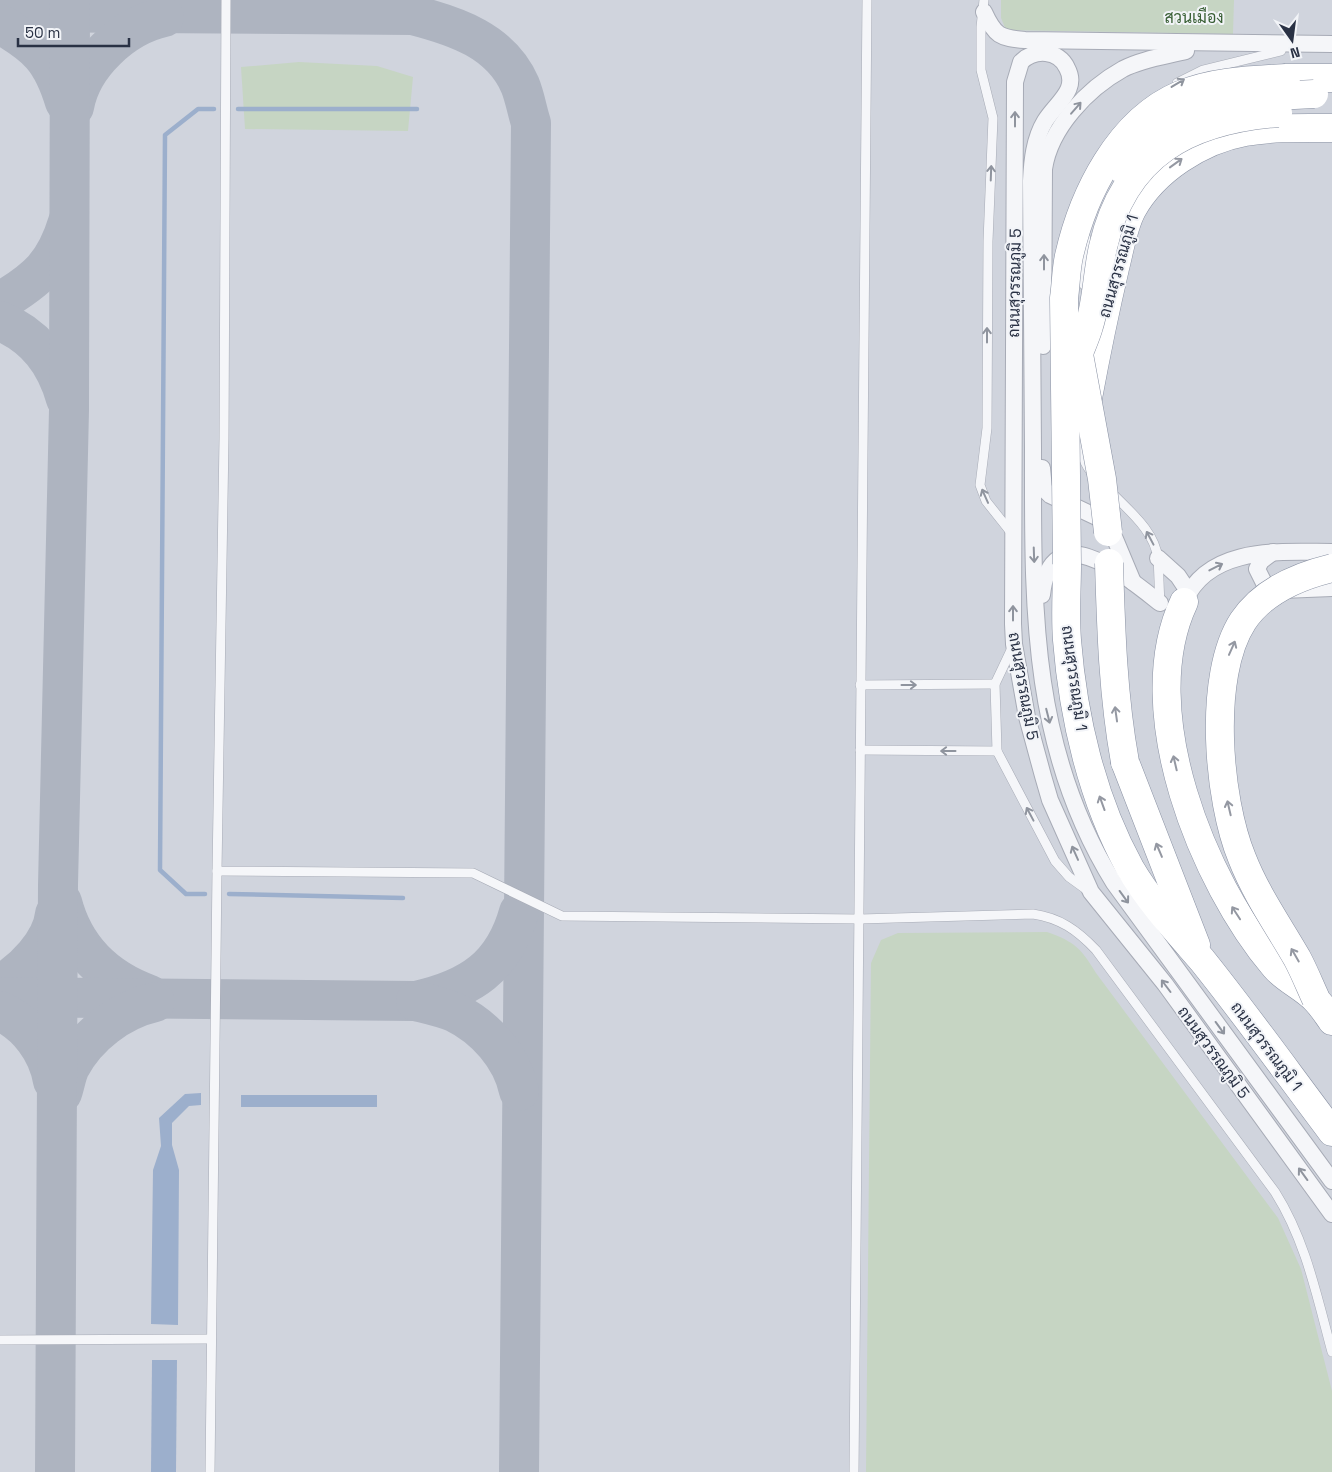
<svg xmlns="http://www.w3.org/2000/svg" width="1332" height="1472" font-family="'Space Grotesk',Sarabun,sans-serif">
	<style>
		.built { fill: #d0d4dd }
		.green { fill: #c6d5c3 }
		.water { fill: #9cafcc }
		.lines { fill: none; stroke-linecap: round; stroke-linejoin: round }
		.stream { stroke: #9cafcc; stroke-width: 4.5 }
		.taxiway { stroke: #aeb4c0; stroke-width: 40 }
		.service-casing { stroke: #a7abb6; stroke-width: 10 }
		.minor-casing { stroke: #a7abb6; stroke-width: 18 }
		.trunk-casing { stroke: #8991a3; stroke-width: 29 }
		.service { stroke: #f5f6f9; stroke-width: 9 }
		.minor { stroke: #f5f6f9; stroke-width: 16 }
		.trunk { stroke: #fff; stroke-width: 28 }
		.trunk-bridge-casing { stroke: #8991a3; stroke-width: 29; stroke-linecap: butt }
		.trunk-bridge { stroke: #fff; stroke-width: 28 }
		.oneway { stroke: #8f949e }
		.oneway2 { stroke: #9498a2 }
		.labels { text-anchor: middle; stroke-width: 4; stroke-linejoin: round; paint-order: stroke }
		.park-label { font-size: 16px; fill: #3a6036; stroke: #f2f4f8 }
		.street-label { font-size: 16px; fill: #293144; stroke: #f2f4f8 }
	</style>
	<rect width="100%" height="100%" fill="#e2e5eb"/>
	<rect class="built" x="0" y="0" width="1332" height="1472"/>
	<g class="green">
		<path d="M1001 0H1234L1233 34 1006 30 1001 18Z"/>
		<path d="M299 62 377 66 413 77 408 131 245 129 241 67Z"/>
		<path d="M1047 932C1075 942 1081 948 1096 973L1278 1218 1301 1269 1332 1391V1472H866L871 963 881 940 898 933Z"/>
	</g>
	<g class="water">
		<path d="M201 1093V1105L189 1106 172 1123V1145L179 1170 178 1325 151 1324 153 1170 161 1146 159 1118 185 1094Z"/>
		<rect x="241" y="1095" width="136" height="12"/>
		<path d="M152 1360H177L176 1472H151Z"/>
	</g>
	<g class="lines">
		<g class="stream">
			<path d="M238 109H417"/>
			<path d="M205 894H186L160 870 165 135 198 109H214"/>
			<path d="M229 894 403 898"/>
		</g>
		<g class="taxiway">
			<path d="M0 12 413 15C456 26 501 41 520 85 525 97 527 111 531 123L519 1472"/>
			<path d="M0 24C38 46 52 59 65 102"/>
			<path d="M74 107C81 65 123 26 164 17"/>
			<path d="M0 302C37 280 55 265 68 222"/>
			<path d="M0 321C36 336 56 363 66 399"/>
			<path d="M62 902C74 949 105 979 150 995"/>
			<path d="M0 985C23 971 52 943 55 914"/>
			<path d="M0 997 416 1001C470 989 504 967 519 912"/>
			<path d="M416 1001C428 1004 442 1007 454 1012 485 1027 512 1057 519 1091"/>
			<path d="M0 1011C28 1024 48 1051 53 1081"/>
			<path d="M62 1093C65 1085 66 1075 70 1067 87 1035 120 1010 155 1002"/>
			<path d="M55 1472 58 885 69 410 70 0"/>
		</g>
		<defs>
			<g id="service">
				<path d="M226 0 224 439 217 871 473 873 562 916 860 919 1033 914C1060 918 1077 930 1096 950L1275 1192C1306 1241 1317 1297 1332 1352"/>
				<path d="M984 0 981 27V70L993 118 988 241 987 428 980 485 986 501 1013 535"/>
				<path d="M1177 83 1203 70 1281 51"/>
				<path d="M1084 285 1086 238"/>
				<path d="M1080 425C1080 443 1080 458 1091 472"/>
				<path d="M1111 492C1129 511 1155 531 1158 559 1159 573 1159 588 1160 603"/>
				<path d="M1013 646 995 684 997 751 1055 861 1069 877 1087 890"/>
				<path d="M860 685 995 684"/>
				<path d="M860 750 997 751"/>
				<path d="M0 1340 211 1339"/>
				<path d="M210 1472 217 871"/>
				<path d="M854 1472 867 0"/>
			</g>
			<g id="minor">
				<path d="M984 12C995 36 1000 38 1025 40L1332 44"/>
				<path d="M1043 346 1044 169C1050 128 1087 89 1123 69 1142 59 1166 56 1186 51"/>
				<path d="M1042 468 1044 489 1050 495 1103 520 1115 539 1133 582"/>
				<path d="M1273 552 1261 561 1257 569 1264 583 1282 590 1332 588"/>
				<path d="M1158 558 1178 576 1188 591"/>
				<path d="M1042 595C1051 513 1127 577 1160 603"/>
				<path d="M1184 602C1209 545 1280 552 1332 552"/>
				<path d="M1332 1181 1114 883C1029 746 1033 603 1033 449 1032 360 1032 270 1031 181 1032 161 1034 139 1045 121 1056 103 1079 90 1067 68 1063 59 1055 54 1046 53 1036 52 1028 55 1021 62L1015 82 1013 624 1014 644 1027 717 1043 776 1050 800 1091 892 1165 984 1332 1214"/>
			</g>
			<g id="trunk">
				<path d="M1286 78H1332"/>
				<path d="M1088 398C1096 355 1105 311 1115 268 1120 249 1123 227 1132 210 1154 170 1201 140 1245 132 1273 127 1303 128 1332 128"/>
				<path d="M1067 564C1067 589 1065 615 1067 640 1073 717 1092 799 1130 868 1150 902 1176 930 1202 960 1247 1016 1289 1075 1332 1132"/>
				<path d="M1184 602C1133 710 1203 882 1275 967 1286 980 1304 987 1316 1000 1322 1006 1327 1014 1332 1021"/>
				<path d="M1125 762 1196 945"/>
			</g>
		</defs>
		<use href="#service" class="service-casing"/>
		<use href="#minor" class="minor-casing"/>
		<use href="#trunk" class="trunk-casing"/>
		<use href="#service" class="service"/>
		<use href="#minor" class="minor"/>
		<use href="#trunk" class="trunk"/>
		<defs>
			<g id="trunk-bridge">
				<path d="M1122 169 1128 159 1165 128 1199 107 1234 98 1314 94"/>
				<path d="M1076 338 1102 479 1108 532"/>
				<path d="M1077 358C1081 347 1086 337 1089 326 1097 301 1097 273 1103 247 1124 154 1188 120 1278 113"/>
				<path d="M1109 563C1111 630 1113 696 1125 762"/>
				<path d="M1067 564 1064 298C1066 284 1066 269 1069 256 1083 194 1119 121 1180 95 1213 81 1251 80 1286 78"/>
				<path d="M1316 999C1310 986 1304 971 1297 958 1278 925 1256 894 1242 858 1218 800 1207 676 1243 621 1263 591 1299 576 1332 568"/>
			</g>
		</defs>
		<use href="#trunk-bridge" class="trunk-bridge-casing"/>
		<use href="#trunk-bridge" class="trunk-bridge"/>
	</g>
	<defs><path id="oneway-shaft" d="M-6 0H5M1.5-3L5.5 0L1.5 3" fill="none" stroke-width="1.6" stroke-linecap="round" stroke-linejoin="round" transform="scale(1.25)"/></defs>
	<g class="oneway">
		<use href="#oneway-shaft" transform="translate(1178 83) rotate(-31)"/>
		<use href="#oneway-shaft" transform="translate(1076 108) rotate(-49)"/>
		<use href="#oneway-shaft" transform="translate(1015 119) rotate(-90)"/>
		<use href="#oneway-shaft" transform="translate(991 173) rotate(-88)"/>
		<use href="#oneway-shaft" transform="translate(1044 262) rotate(-90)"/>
		<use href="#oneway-shaft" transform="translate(987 335) rotate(-90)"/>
		<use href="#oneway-shaft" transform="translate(985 496) rotate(-114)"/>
		<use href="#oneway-shaft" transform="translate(1150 538) rotate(-118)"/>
		<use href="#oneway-shaft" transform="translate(1034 555) rotate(88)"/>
		<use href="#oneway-shaft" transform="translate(1216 567) rotate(-27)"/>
		<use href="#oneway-shaft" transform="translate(1013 613) rotate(-90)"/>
		<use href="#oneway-shaft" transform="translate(909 685)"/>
		<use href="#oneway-shaft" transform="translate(1048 716) rotate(76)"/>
		<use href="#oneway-shaft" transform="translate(948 751) rotate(-180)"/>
		<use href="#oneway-shaft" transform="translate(1030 814) rotate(-118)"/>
		<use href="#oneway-shaft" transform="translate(1075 853) rotate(-114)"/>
		<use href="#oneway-shaft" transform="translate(1124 897) rotate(54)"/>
		<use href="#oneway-shaft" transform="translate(1166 986) rotate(-127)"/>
		<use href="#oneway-shaft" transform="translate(1220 1028) rotate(54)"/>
		<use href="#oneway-shaft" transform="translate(1303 1174) rotate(-126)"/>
	</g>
	<g class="oneway2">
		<use href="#oneway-shaft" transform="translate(1176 163) rotate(-36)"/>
		<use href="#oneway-shaft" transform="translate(1232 648) rotate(-66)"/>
		<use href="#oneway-shaft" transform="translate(1116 714) rotate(-98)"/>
		<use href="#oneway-shaft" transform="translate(1175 763) rotate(-103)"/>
		<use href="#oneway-shaft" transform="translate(1102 803) rotate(-110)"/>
		<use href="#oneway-shaft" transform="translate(1229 808) rotate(-103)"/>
		<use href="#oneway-shaft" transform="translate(1159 850) rotate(-113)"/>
		<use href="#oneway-shaft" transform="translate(1236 913) rotate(-123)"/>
		<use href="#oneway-shaft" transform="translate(1295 955) rotate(-120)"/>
	</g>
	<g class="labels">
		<g class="park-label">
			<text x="1194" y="23">สวนเมือง</text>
		</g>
		<g class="street-label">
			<text transform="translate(1118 266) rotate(-74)" y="6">ถนนสุวรรณภูมิ 1</text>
			<text transform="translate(1014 283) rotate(-89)" y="6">ถนนสุวรรณภูมิ 5</text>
			<text transform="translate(1075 678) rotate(82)" y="6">ถนนสุวรรณภูมิ 1</text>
			<text transform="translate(1024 686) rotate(80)" y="6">ถนนสุวรรณภูมิ 5</text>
			<text transform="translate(1267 1046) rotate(53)" y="6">ถนนสุวรรณภูมิ 1</text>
			<text transform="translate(1214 1052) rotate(54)" y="6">ถนนสุวรรณภูมิ 5</text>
		</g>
	</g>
	<g transform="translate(1292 40) rotate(166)" stroke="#f2f4f8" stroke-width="4" paint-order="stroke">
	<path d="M0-4L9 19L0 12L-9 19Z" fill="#293144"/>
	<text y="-8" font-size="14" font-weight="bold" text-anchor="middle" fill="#293144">N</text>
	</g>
	<path d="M18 38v8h111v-8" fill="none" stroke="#293144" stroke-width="2.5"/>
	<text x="25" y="38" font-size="15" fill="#293144" stroke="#f2f4f8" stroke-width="4" paint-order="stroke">50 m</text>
</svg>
